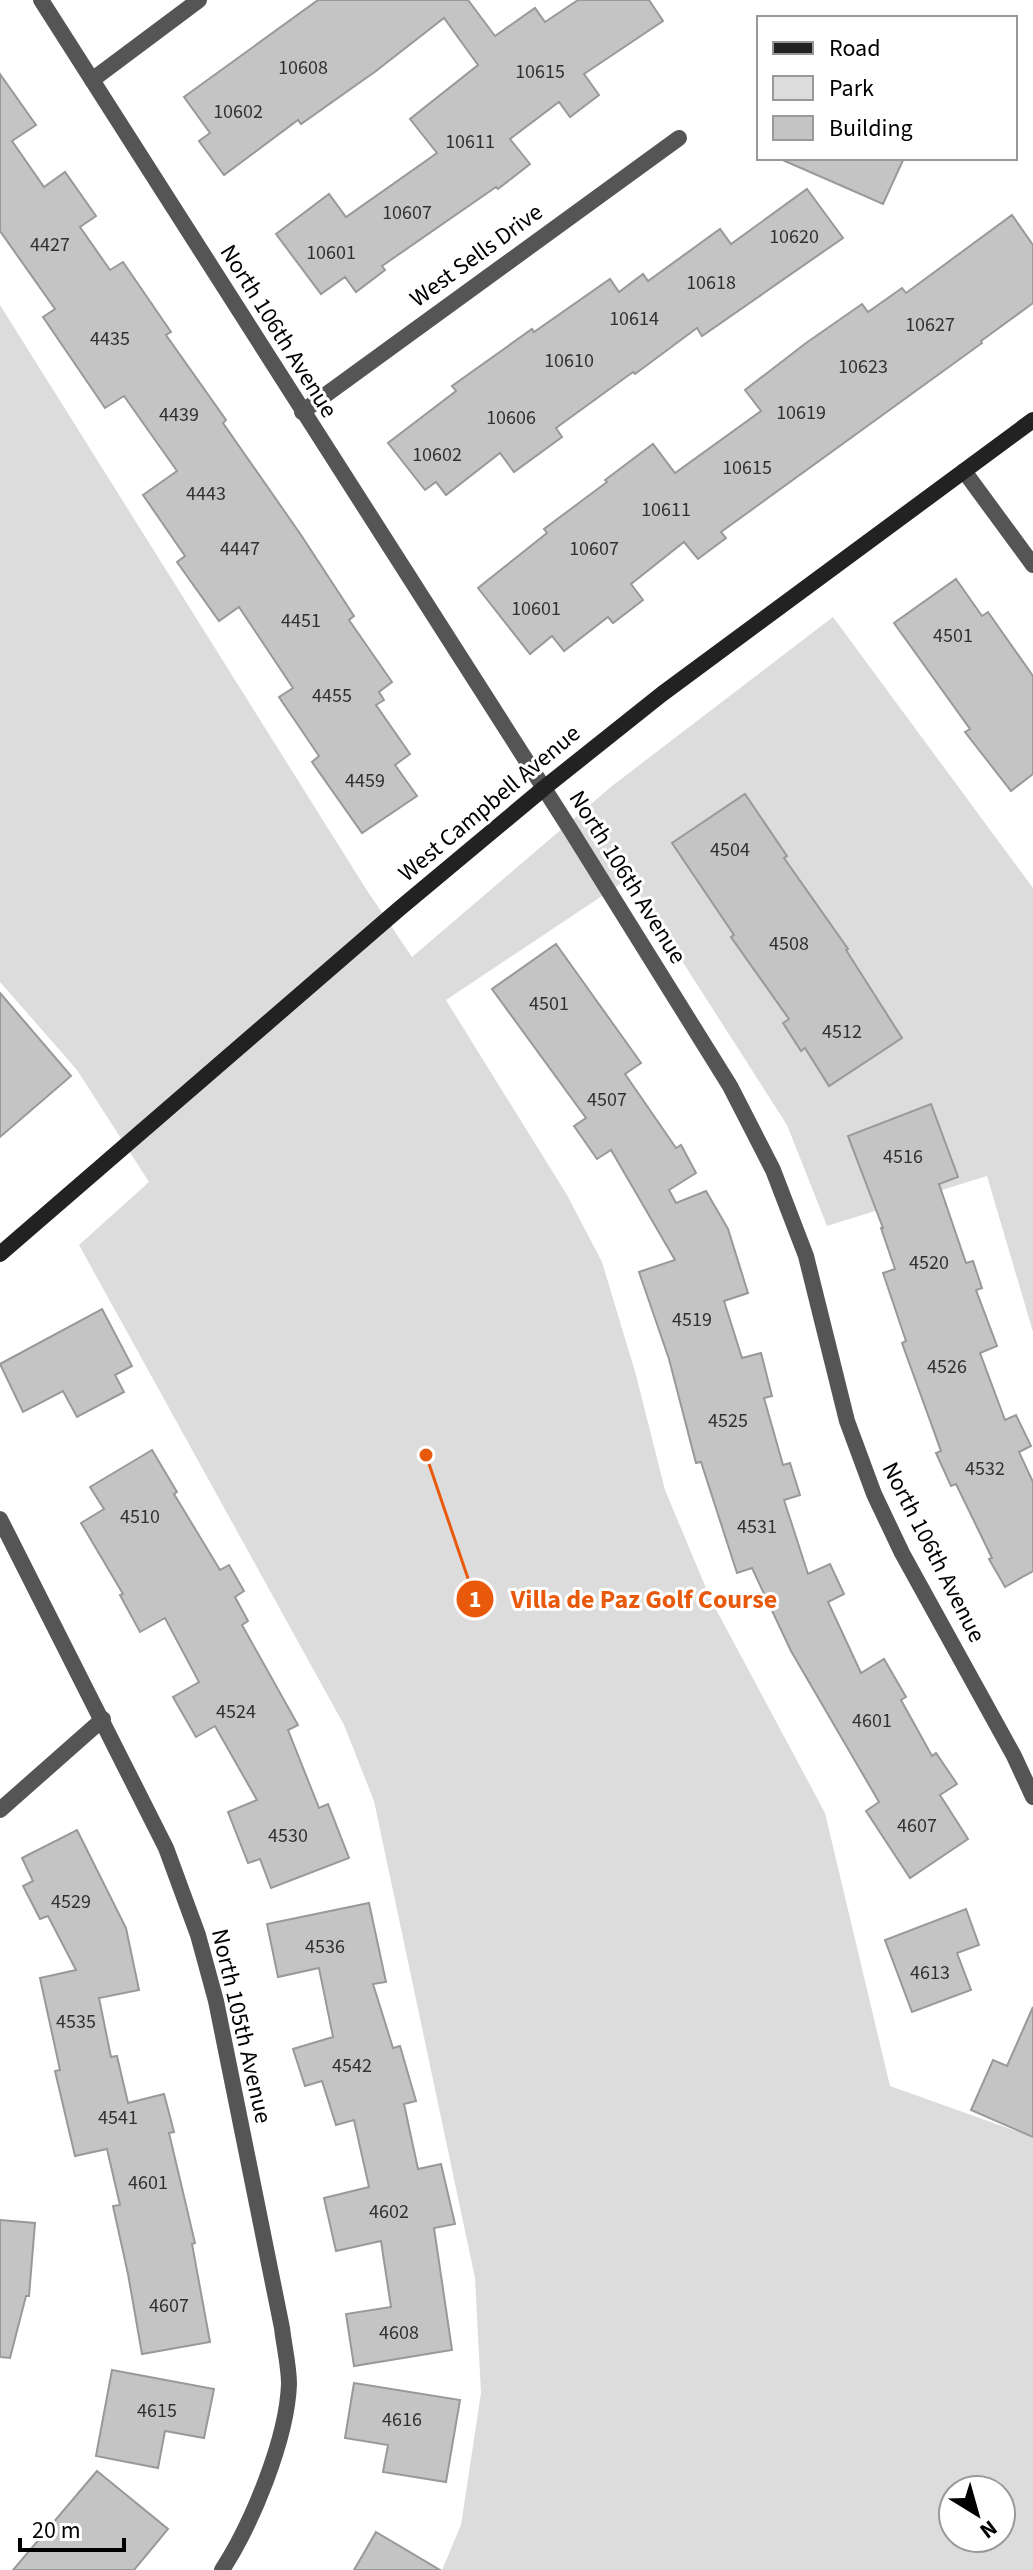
<svg xmlns="http://www.w3.org/2000/svg" width="1033" height="2570" font-family="'Source Sans 3',sans-serif">
	<style>
		.green { fill: #dcdcdc; fill-rule: evenodd }
		.building { fill: #c4c4c4; stroke: #999; stroke-width: 2 }
		.lines { fill: none; stroke-linecap: round; stroke-linejoin: round }
		.street { stroke: #555; stroke-width: 16 }
		.secondary { stroke: #222; stroke-width: 16 }
		.labels { text-anchor: middle; stroke-width: 6; stroke-linejoin: round; paint-order: stroke }
		.number-label { font-size: 20px; fill: #313131 }
		.street-label { font-size: 24px; fill: #000; stroke: #fff }
		.leader { fill: none; stroke: #e8590c; stroke-width: 3 }
		.callout-dot { fill: #e8590c; stroke: #fff; stroke-width: 3 }
		.mark-label { font-size: 24px; text-anchor: middle; font-weight: bold; fill: #fff }
		.callout-label { font-size: 26px; text-anchor: middle; font-weight: bold; fill: #e8590c; stroke: #fff; stroke-width: 6; stroke-linejoin: round; paint-order: stroke }
	</style>
	<rect width="100%" height="100%" fill="#fff"/>
	<path class="green" d="M0 305 366 889 412 957 612 786 833 617 1033 888V1332L987 1176 827 1226 787 1125 629 878 446 1000 567 1195 602 1262 636 1375 665 1490 711 1600 825 1813 890 2086 1033 2137V2570H442L461 2525 481 2393 475 2278 374 1801 344 1725 79 1245 149 1182 77 1070 0 982ZM953 2490H1001V2538H953Z"/>
	<g class="building">
		<path d="M318 0H468L495 36 535 8 545 22 578 0H649L663 21 584 74 599 95 570 117 559 102 510 139 530 164 498 189 496 187 382 266 385 270 356 292 345 277 321 294 276 234 329 194 346 217 437 153 410 119 478 65 444 18 376 71 301 124 298 120 224 175 199 141 210 133 184 97Z"/>
		<path d="M0 74 36 125 12 141 44 187 65 172 96 216 80 227 110 270 123 262 171 332 166 335 226 420 223 423 301 535 354 616 349 620 392 682 379 692 384 700 376 705 410 754 395 765 417 796 362 833 312 762 319 756 279 697 293 688 239 607 219 621 177 562 185 556 143 495 177 471 124 396 105 408 43 317 55 309 0 231Z"/>
		<path d="M778 158H904L883 204Z"/>
		<path d="M807 189 843 238 702 336 697 328 635 374 633 372 556 428 562 437 514 472 500 453 446 495 436 482 425 490 388 443 456 391 452 386 532 329 534 332 610 279 619 292 643 274 648 281 720 229 731 244Z"/>
		<path d="M1012 215 1033 245V303L981 341 982 343 721 532 726 538 698 559 684 542 631 584 643 600 613 623 608 617 564 651 552 636 530 654 478 588 547 533 544 529 607 482 605 480 653 444 675 473 761 411 745 390 806 343 862 304 868 312 902 288 906 293Z"/>
		<path d="M956 579 982 616 988 612 1033 676V774L1011 791 965 732 970 729 894 623Z"/>
		<path d="M745 794 787 856 784 858 848 949 846 950 902 1038 829 1086 805 1048 801 1051 783 1023 789 1019 731 937 734 935 672 843Z"/>
		<path d="M556 944 641 1063 625 1074 676 1148 681 1145 696 1173 669 1190 676 1203 706 1191 728 1229 748 1293 724 1301 742 1358 761 1353 772 1396 764 1398 783 1465 790 1463 800 1495 784 1500 808 1574 830 1564 844 1594 828 1602 861 1673 884 1659 906 1697 901 1700 932 1756 936 1753 957 1784 940 1795 968 1839 910 1878 866 1811 879 1802 791 1651 752 1568 737 1573 701 1462 696 1463 669 1359 639 1272 675 1260 611 1150 597 1159 574 1126 586 1118 492 989Z"/>
		<path d="M0 993 71 1076 0 1137Z"/>
		<path d="M931 1104 958 1177 939 1184 966 1263 973 1261 982 1288 976 1290 997 1346 980 1353 1005 1420 1016 1415 1031 1446 1019 1452 1033 1482V1571L1005 1587 989 1559 992 1558 956 1484 951 1486 936 1453 941 1451 902 1343 906 1341 883 1273 895 1269 881 1228H883L848 1136Z"/>
		<path d="M102 1309 132 1366 115 1375 124 1392 77 1417 63 1391 23 1412 0 1364Z"/>
		<path d="M152 1450 177 1492 174 1494 220 1570 229 1565 244 1591 235 1597 248 1621 242 1625 298 1725 288 1730 319 1808 328 1804 349 1858 271 1888 260 1859 248 1863 228 1812 257 1800 215 1726 196 1737 173 1697 199 1682 165 1618 140 1632 120 1595 123 1594 81 1523 104 1509 90 1487Z"/>
		<path d="M77 1830 126 1928 139 1990 99 1998 111 2057 117 2056 128 2103 164 2094 174 2132 169 2133 195 2243 192 2244 210 2342 142 2354 128 2274 113 2206 120 2205 107 2149 75 2156 55 2071 60 2070 40 1978 76 1970 48 1916 40 1919 23 1886 33 1881 22 1858Z"/>
		<path d="M369 1903 386 1982 373 1984 393 2048 400 2046 416 2101 404 2104 418 2169 441 2164 455 2224 434 2228 452 2350 354 2366 346 2314 391 2307 381 2241 336 2251 324 2198 369 2187 354 2120 336 2125 322 2081 305 2086 293 2049 333 2037 319 1968 278 1977 267 1924Z"/>
		<path d="M966 1909 979 1945 957 1953 971 1990 912 2012 885 1940Z"/>
		<path d="M1033 2007V2137L971 2110 993 2060 1007 2066Z"/>
		<path d="M0 2220 35 2223 29 2296H26L10 2358 0 2357Z"/>
		<path d="M112 2370 214 2389 204 2438 165 2431 158 2468 96 2456Z"/>
		<path d="M354 2383 460 2400 446 2482 383 2472 388 2445 345 2438Z"/>
		<path d="M97 2471 168 2529 134 2570H13Z"/>
		<path d="M376 2532 440 2570H354Z"/>
	</g>
	<g class="lines">
		<g class="street">
			<path d="M41 0 570 829 730 1086 773 1170 806 1256 847 1421 874 1494 902 1553 1014 1756 1033 1797"/>
			<path d="M92 80 199 0"/>
			<path d="M302 412 679 138"/>
			<path d="M964 471 1033 565"/>
			<path d="M0 1519 166 1848 198 1935 216 2001 282 2328C284 2346 289 2366 289 2384 287 2439 252 2524 222 2570"/>
			<path d="M0 1810 103 1719"/>
		</g>
		<path class="secondary" d="M0 1254 399 909 544 788 662 694 1033 420"/>
	</g>
	<g class="labels">
		<g class="number-label">
			<text x="303" y="74">10608</text>
			<text x="540" y="78">10615</text>
			<text x="238" y="118">10602</text>
			<text x="470" y="148">10611</text>
			<text x="407" y="219">10607</text>
			<text x="794" y="243">10620</text>
			<text x="50" y="251">4427</text>
			<text x="331" y="259">10601</text>
			<text x="711" y="289">10618</text>
			<text x="634" y="325">10614</text>
			<text x="930" y="331">10627</text>
			<text x="110" y="345">4435</text>
			<text x="569" y="367">10610</text>
			<text x="863" y="373">10623</text>
			<text x="801" y="419">10619</text>
			<text x="179" y="421">4439</text>
			<text x="511" y="424">10606</text>
			<text x="437" y="461">10602</text>
			<text x="747" y="474">10615</text>
			<text x="206" y="500">4443</text>
			<text x="666" y="516">10611</text>
			<text x="240" y="555">4447</text>
			<text x="594" y="555">10607</text>
			<text x="536" y="615">10601</text>
			<text x="301" y="627">4451</text>
			<text x="953" y="642">4501</text>
			<text x="332" y="702">4455</text>
			<text x="365" y="787">4459</text>
			<text x="730" y="856">4504</text>
			<text x="789" y="950">4508</text>
			<text x="549" y="1010">4501</text>
			<text x="842" y="1038">4512</text>
			<text x="607" y="1106">4507</text>
			<text x="903" y="1163">4516</text>
			<text x="929" y="1269">4520</text>
			<text x="692" y="1326">4519</text>
			<text x="947" y="1373">4526</text>
			<text x="728" y="1427">4525</text>
			<text x="985" y="1475">4532</text>
			<text x="140" y="1523">4510</text>
			<text x="757" y="1533">4531</text>
			<text x="236" y="1718">4524</text>
			<text x="872" y="1727">4601</text>
			<text x="917" y="1832">4607</text>
			<text x="288" y="1842">4530</text>
			<text x="71" y="1908">4529</text>
			<text x="325" y="1953">4536</text>
			<text x="930" y="1979">4613</text>
			<text x="76" y="2028">4535</text>
			<text x="352" y="2072">4542</text>
			<text x="118" y="2124">4541</text>
			<text x="148" y="2189">4601</text>
			<text x="389" y="2218">4602</text>
			<text x="169" y="2312">4607</text>
			<text x="399" y="2339">4608</text>
			<text x="157" y="2417">4615</text>
			<text x="402" y="2426">4616</text>
		</g>
		<g class="street-label">
			<text transform="translate(476 255) rotate(-36)" y="8">West Sells Drive</text>
			<text transform="translate(279 331) rotate(58)" y="8">North 106th Avenue</text>
			<text transform="translate(489 803) rotate(-40)" y="8">West Campbell Avenue</text>
			<text transform="translate(628 877) rotate(58)" y="8">North 106th Avenue</text>
			<text transform="translate(934 1552) rotate(63)" y="8">North 106th Avenue</text>
			<text transform="translate(242 2026) rotate(77)" y="8">North 105th Avenue</text>
		</g>
	</g>
	<path class="leader" d="M426 1455L475 1599"/>
	<g class="callout-dot">
		<circle cx="426" cy="1455" r="8"/>
		<circle cx="475" cy="1599" r="20"/>
	</g>
	<g class="mark-label">
		<text x="475" y="1607">1</text>
	</g>
	<g class="callout-label">
		<text x="644" y="1608">Villa de Paz Golf Course</text>
	</g>
	<rect x="757" y="16" width="260" height="144" fill="#ffffff" stroke="#999999" stroke-width="2"/>
	<rect x="773" y="42" width="40" height="12" fill="#222222" stroke="#999999" stroke-width="2"/>
	<text x="829" y="56" font-size="24" fill="#000000">Road</text>
	<rect x="773" y="76" width="40" height="24" fill="#dcdcdc" stroke="#999999" stroke-width="2"/>
	<text x="829" y="96" font-size="24" fill="#000000">Park</text>
	<rect x="773" y="116" width="40" height="24" fill="#c4c4c4" stroke="#999999" stroke-width="2"/>
	<text x="829" y="136" font-size="24" fill="#000000">Building</text>
	<g transform="translate(977 2514) rotate(143)"><circle r="38" fill="#ffffff" stroke="#999999" stroke-width="2"/>
	<path d="M0-6L14 30L0 20L-14 30Z" fill="#000000"/>
	<text y="-12" font-size="22" font-weight="bold" text-anchor="middle" fill="#000000">N</text>
	</g>
	<path d="M20 2538v12h104v-12" fill="none" stroke="#000000" stroke-width="4"/>
	<text x="32" y="2538" font-size="24" fill="#000000" stroke="#ffffff" stroke-width="6" paint-order="stroke">20 m</text>
</svg>
